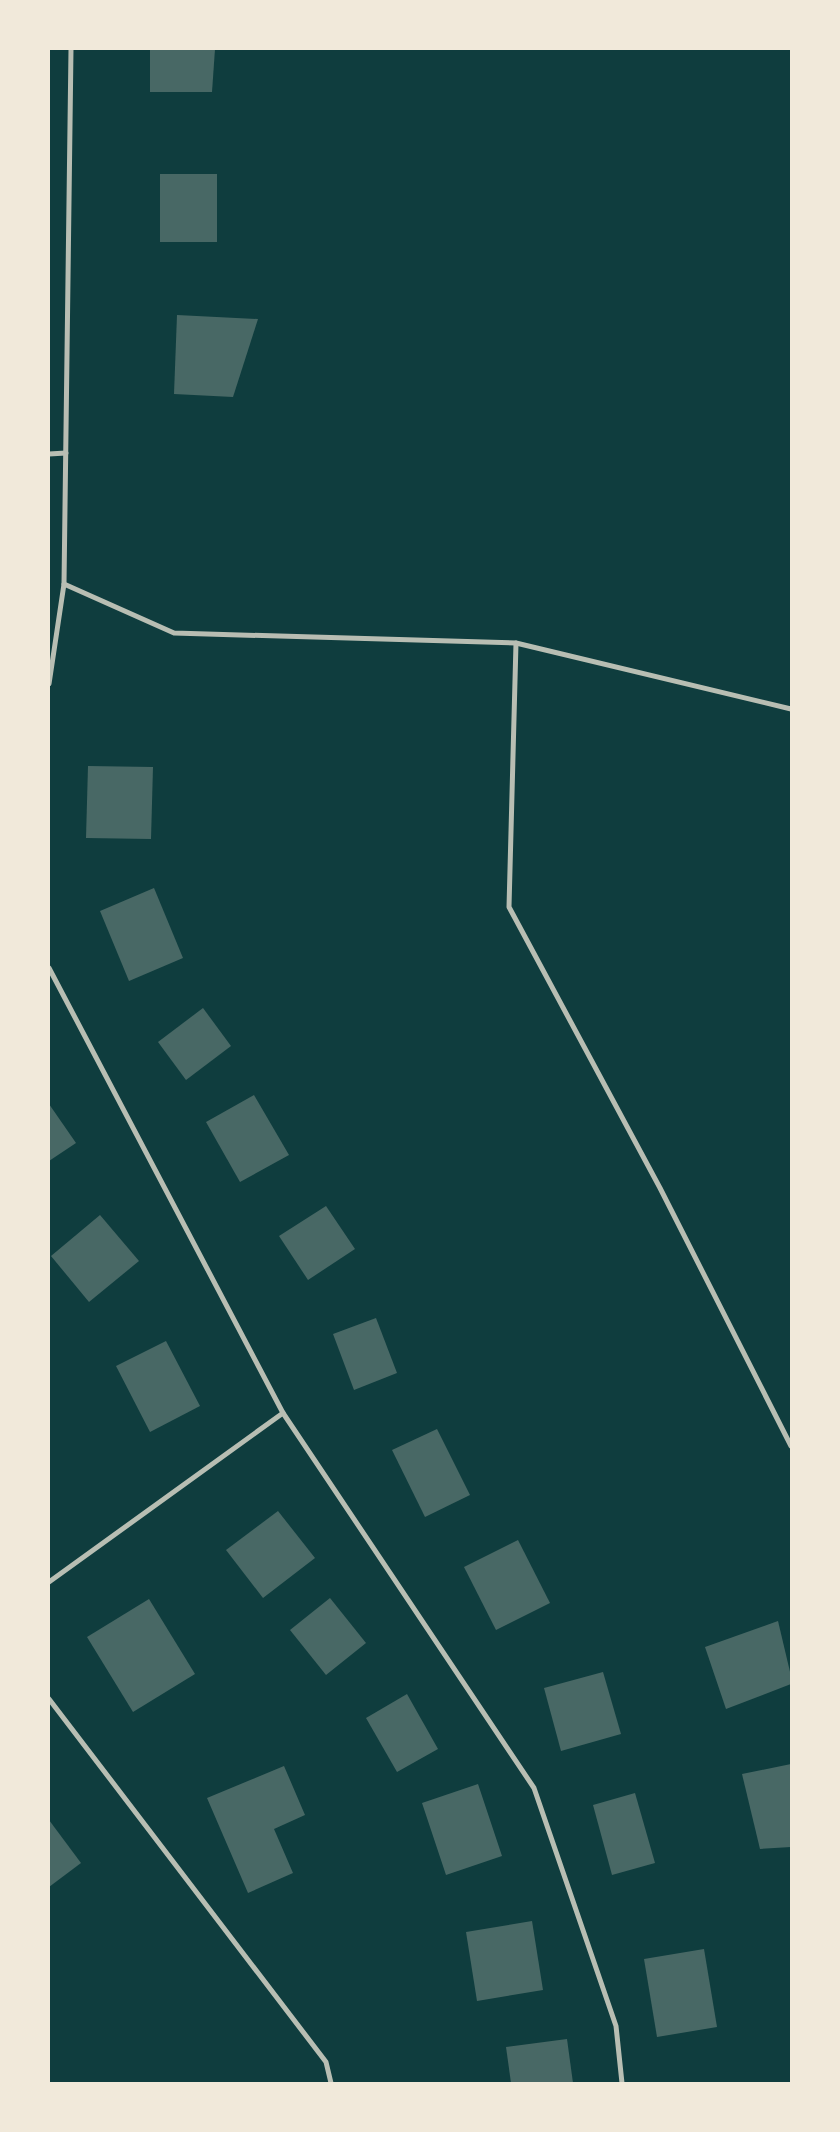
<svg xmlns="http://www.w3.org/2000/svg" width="840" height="2132" font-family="Ubuntu,sans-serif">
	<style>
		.building { fill: #486865 }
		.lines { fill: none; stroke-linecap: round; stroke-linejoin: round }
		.minor { stroke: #b8beb3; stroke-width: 5 }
	</style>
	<rect width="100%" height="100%" fill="#0f3d3e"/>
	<g class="building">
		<path d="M150 49H215L212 92H150Z"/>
		<rect x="160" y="174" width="57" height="68"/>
		<path d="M177 315 258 319 233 397 174 394Z"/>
		<path d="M88 766 153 767 151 839 86 838Z"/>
		<path d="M154 888 183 958 129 981 100 911Z"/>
		<path d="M203 1008 231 1046 186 1080 158 1042Z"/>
		<path d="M254 1095 289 1155 240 1182 206 1122Z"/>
		<path d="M49 1104 76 1143 49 1161Z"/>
		<path d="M326 1206 355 1249 308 1280 279 1236Z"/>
		<path d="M100 1215 139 1261 89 1302 51 1256Z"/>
		<path d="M376 1318 397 1373 354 1390 333 1334Z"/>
		<path d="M166 1341 200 1406 150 1432 116 1366Z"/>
		<path d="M437 1429 470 1495 425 1517 392 1450Z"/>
		<path d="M278 1511 315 1558 263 1598 226 1550Z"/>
		<path d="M518 1540 550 1603 496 1630 464 1567Z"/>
		<path d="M330 1598 366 1643 326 1675 290 1630Z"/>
		<path d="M149 1599 195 1674 133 1712 87 1637Z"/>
		<path d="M778 1621 791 1676V1684L726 1709 705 1647Z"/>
		<path d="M603 1672 621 1734 561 1751 544 1688Z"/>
		<path d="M407 1694 438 1749 397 1772 366 1718Z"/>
		<path d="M791 1764V1847L760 1849 742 1774Z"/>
		<path d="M284 1766 305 1815 274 1829 293 1873 248 1893 207 1798Z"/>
		<path d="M478 1784 502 1856 446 1875 422 1803Z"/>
		<path d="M635 1793 655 1863 612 1875 593 1805Z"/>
		<path d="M49 1820 81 1863 49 1887Z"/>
		<path d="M532 1921 543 1990 477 2001 466 1932Z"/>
		<path d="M704 1949 717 2027 657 2037 644 1959Z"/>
		<path d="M567 2039 573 2083H511L506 2047Z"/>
	</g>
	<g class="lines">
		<g class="minor">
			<path d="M49 454 66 453"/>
			<path d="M64 584 174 633 516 643 791 709"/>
			<path d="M516 643 509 907 660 1188 791 1446"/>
			<path d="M49 684 64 584 71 49"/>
			<path d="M49 968 283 1413 534 1788 616 2026 622 2083"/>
			<path d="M49 1582 283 1413"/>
			<path d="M49 1699 326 2062 331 2083"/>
		</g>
	</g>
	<rect width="840" height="2132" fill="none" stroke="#f1e9da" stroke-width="100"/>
</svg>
